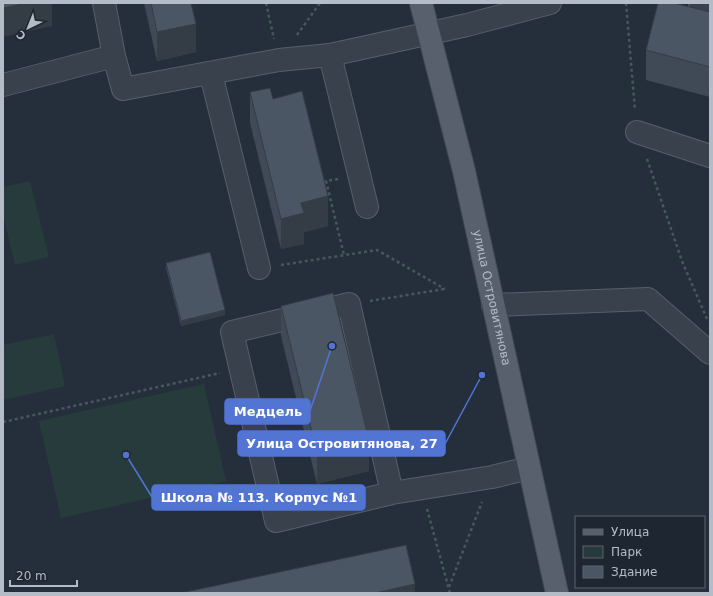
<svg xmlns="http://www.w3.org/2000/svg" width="713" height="596" font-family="'DejaVu Sans',sans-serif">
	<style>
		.green { fill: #273b3d }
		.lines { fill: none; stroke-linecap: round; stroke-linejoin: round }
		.minor-casing { stroke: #575f6a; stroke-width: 24 }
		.major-casing { stroke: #424a55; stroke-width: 24 }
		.path { stroke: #45585a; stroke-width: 2.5; stroke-dasharray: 3 3; stroke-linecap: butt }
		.minor { stroke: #38414c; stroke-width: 22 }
		.major { stroke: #57606c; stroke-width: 22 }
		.wall { fill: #404a56 }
		.shaded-wall { fill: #343c46 }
		.building { fill: #4b5664; stroke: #343c46 }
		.labels { text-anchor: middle; stroke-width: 3; stroke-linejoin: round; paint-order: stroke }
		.street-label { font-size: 12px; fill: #b4bcc7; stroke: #1e2631 }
		.leader { fill: none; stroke: #5274d2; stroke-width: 1.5 }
		.callout-dot { fill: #5274d2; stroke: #1e2631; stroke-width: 1.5 }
		.callout { fill: #5274d2; stroke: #5274d2; stroke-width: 1.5 }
		.callout-label { font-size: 13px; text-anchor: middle; font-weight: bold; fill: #fff }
	</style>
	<rect width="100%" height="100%" fill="#252f3c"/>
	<g class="green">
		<path d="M30 181 49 257 15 265 3 215V187Z"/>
		<path d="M54 334 65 386 3 400V345Z"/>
		<path d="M204 384 226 481 61 518 39 421Z"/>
	</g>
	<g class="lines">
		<defs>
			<g id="minor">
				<path d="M104 3 114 56 123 89 279 60 330 55 467 25 550 3"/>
				<path d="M700 3 710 6"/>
				<path d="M330 55 367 207"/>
				<path d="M211 74 259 268"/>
				<path d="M3 85 114 56"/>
				<path d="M637 132 710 156"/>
				<path d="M493 305 648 299 710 353"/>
				<path d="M392 493 349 304 232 332 276 521 392 493 492 477 529 468"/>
			</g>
			<g id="major">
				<path id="s1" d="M421 3 464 171 557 593"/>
			</g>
		</defs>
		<use href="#minor" class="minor-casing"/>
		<use href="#major" class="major-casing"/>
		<g class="path">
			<path d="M266 3 274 39"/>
			<path d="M626 3 635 110"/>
			<path d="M297 35 320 3"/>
			<path d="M647 159 682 261 707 319"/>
			<path d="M338 179 326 181 344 255"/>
			<path d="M281 265 377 250 445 289"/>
			<path d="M370 301 444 289"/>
			<path d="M3 422 220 373"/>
			<path d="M427 509 450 593"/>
			<path d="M449 587 482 502"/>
		</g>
		<use href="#minor" class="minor"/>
		<use href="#major" class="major"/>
	</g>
	<g class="wall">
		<path d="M144 3H191L196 52 157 61Z"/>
		<path d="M710 12V97L646 80V50Z"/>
		<path d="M250 92 273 99 328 226 304 232V244L281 249 250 123Z"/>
		<path d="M166 263 225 315 181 326 166 268Z"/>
		<path d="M281 306 369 471 317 484 281 336Z"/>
	</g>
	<g class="shaded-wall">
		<path d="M27 3H52V26L3 37V8Z"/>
		<path d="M196 24V52L157 61V32Z"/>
		<path d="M328 196V226L304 232V244L281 249V219L301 203Z"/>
		<path d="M225 310V315L181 326V321Z"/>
		<path d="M369 440V471L317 484V453Z"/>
		<path d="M415 584V593H375Z"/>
	</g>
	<g class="building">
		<path d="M3 3H27L3 8Z"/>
		<path d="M151 3H191L196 24 157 32Z"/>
		<path d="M658 3H674L710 12V67L646 50Z"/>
		<path d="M270 88 273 99 302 91 328 196 301 203 304 213 281 219 250 92Z"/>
		<path d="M210 252 225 310 181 321 166 263Z"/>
		<path d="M333 293 369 440 317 453 281 306Z"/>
		<path d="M406 545 415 584 375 593H181Z"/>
	</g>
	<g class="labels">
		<g class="street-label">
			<text dy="4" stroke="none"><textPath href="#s1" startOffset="303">улица Островитянова</textPath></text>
		</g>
	</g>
	<path class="leader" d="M332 346L310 411M482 375L445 444M126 455L152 497"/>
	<g class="callout-dot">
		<circle cx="332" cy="346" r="4"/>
		<circle cx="482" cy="375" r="4"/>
		<circle cx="126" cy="455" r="4"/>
	</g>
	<g class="callout">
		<rect x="225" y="399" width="85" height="25" rx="4"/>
		<rect x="238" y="431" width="207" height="25" rx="4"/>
		<rect x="152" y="485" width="213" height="25" rx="4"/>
	</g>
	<g class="callout-label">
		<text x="268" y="416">Медцель</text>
		<text x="342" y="448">Улица Островитянова, 27</text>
		<text x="259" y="502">Школа № 113. Корпус №1</text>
	</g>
	<rect width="713" height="596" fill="none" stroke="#b4bcc7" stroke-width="8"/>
	<rect x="575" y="516" width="130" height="72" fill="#1e2631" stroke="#5a626d"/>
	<rect x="583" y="529" width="20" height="6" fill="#57606c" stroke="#5a626d"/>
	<text x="611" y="536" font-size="12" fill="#b4bcc7">Улица</text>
	<rect x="583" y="546" width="20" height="12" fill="#273b3d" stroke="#5a626d"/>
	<text x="611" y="556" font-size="12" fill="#b4bcc7">Парк</text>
	<rect x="583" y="566" width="20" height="12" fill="#4b5664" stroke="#5a626d"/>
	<text x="611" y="576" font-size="12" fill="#b4bcc7">Здание</text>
	<g transform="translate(28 28) rotate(223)" stroke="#1e2631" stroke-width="3" paint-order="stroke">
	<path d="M0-3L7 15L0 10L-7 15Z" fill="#b4bcc7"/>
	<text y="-6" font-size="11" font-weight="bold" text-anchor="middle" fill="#b4bcc7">С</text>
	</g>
	<path d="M10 580v6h67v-6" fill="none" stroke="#b4bcc7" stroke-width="2"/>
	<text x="16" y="580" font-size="12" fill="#b4bcc7" stroke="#1e2631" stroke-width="3" paint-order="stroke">20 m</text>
</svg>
